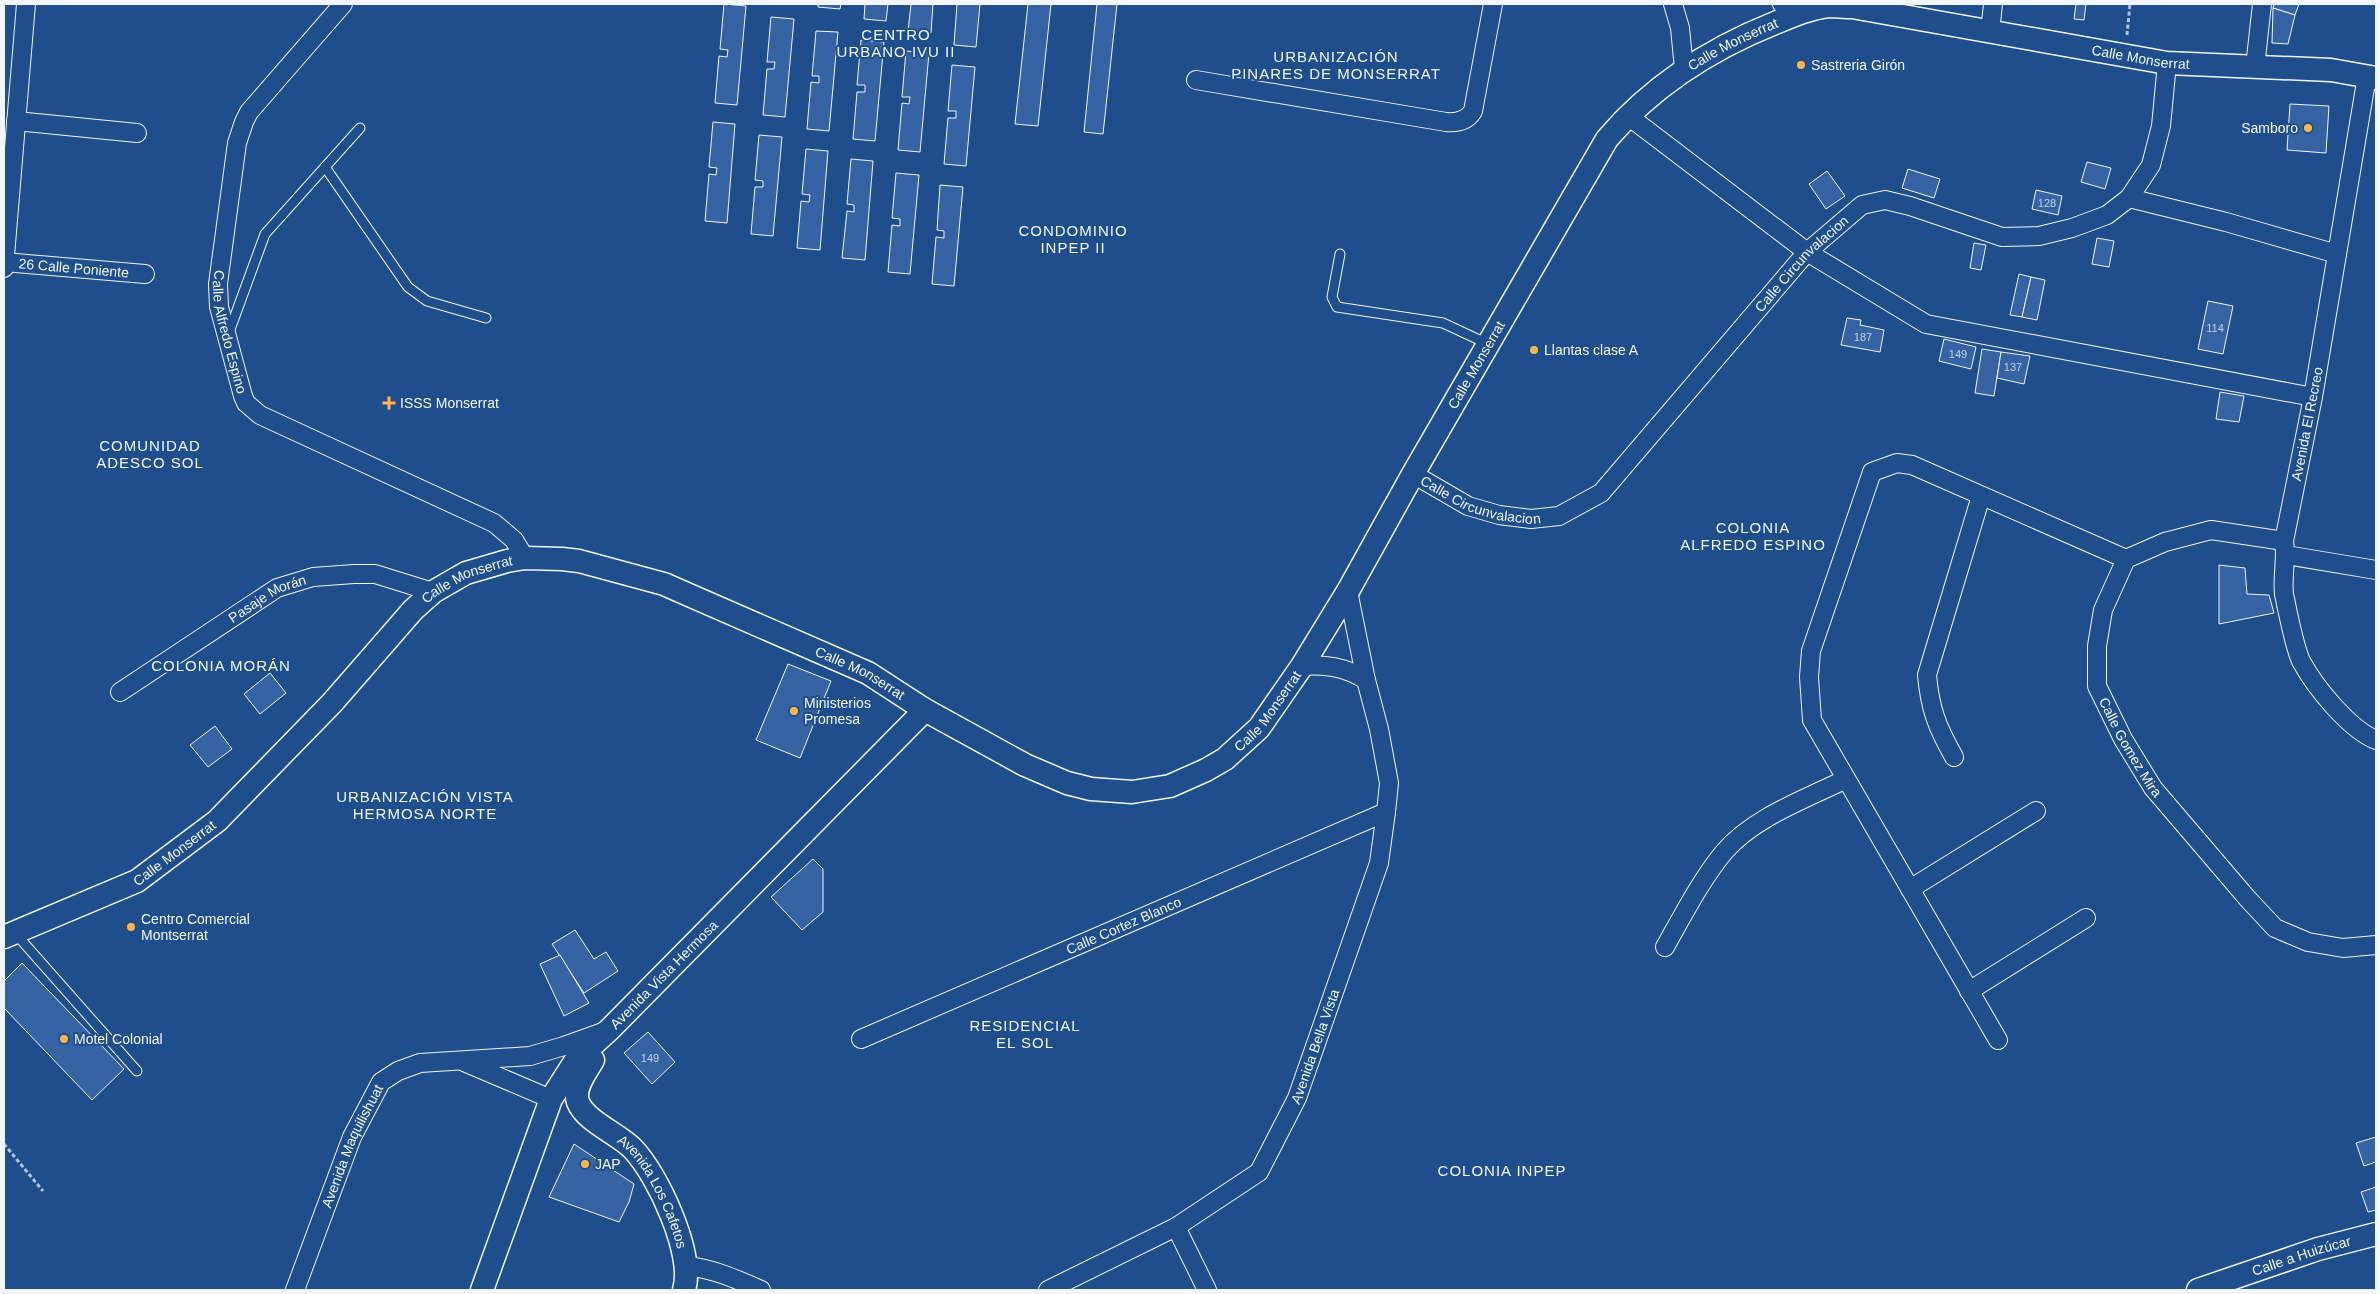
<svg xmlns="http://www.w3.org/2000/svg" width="2380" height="1294" font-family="Arial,sans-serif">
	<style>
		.building { fill: #3563a3; stroke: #f2f6ff }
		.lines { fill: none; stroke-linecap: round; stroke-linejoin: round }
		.service-casing { stroke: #f2f6ff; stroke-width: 11 }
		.minor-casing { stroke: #f2f6ff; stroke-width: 20 }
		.tertiary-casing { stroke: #f2f6ff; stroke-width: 25 }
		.path { stroke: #b3c4dc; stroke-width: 3; stroke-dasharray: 4 2.5; stroke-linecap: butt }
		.service { stroke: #1f4e8c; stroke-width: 9 }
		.minor { stroke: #1f4e8c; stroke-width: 18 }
		.tertiary { stroke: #1f4e8c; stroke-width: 22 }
		.poi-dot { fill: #ffb74d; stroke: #1f4e8c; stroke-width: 2 }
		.labels { text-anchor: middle; stroke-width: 4; stroke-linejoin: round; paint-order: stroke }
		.number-label { font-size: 11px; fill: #c3d1e8 }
		.street-label { font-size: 14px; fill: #f2f6ff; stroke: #1f4e8c }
		.poi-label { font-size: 14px; fill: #f2f6ff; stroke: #1f4e8c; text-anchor: start }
		.neighbourhood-label { font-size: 15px; letter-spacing: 1px; fill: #f2f6ff; stroke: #1f4e8c }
	</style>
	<rect width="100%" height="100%" fill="#1f4e8c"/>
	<g class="building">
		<path d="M724 4 746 6 737 105 715 103 719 56 727 57 728 50 720 49Z"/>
		<path d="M818 4H841L840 9 818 7Z"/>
		<path d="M865 4H888L886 21 864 19Z"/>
		<path d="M911 4H933L931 33 908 31Z"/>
		<path d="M957 4H980L976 47 954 45Z"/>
		<path d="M1028 4H1051L1038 126 1015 124Z"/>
		<path d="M1097 4H1117L1103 134 1084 132Z"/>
		<path d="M2076 4H2086L2084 20 2074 19Z"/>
		<path d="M2274 4H2299L2295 15 2273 8Z"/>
		<path d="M2273 8 2295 15 2288 44 2272 43Z"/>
		<path d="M771 17 794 19 785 117 763 115 767 69H774L775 62H767Z"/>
		<path d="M816 31 838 32 829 131 807 129 811 82 819 83V76H812Z"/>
		<path d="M861 40 884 42 875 141 853 139 857 92H865V85H857Z"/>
		<path d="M906 51 929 53 920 152 898 150 902 103 909 104 910 97H902Z"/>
		<path d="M952 65 975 67 966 166 944 164 948 118H956V111H948Z"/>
		<path d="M2290 104 2329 106 2326 153 2287 150Z"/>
		<path d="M713 122 735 124 727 223 705 221 709 174 716 175 717 168 709 167Z"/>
		<path d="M759 135 782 137 773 236 751 234 755 187H763V181L755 180Z"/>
		<path d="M806 149 828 151 820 250 797 248 801 201 809 202 810 195 802 194Z"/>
		<path d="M851 159 873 161 865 260 842 258 847 211 854 212V205L847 204Z"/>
		<path d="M2087 162 2111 168 2105 189 2081 182Z"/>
		<path d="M1908 169 1940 179 1934 198 1902 188Z"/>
		<path d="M1827 171 1845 196 1826 209 1809 184Z"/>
		<path d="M896 173 919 175 910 274 888 272 892 225 900 226V219L892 218Z"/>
		<path d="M940 185 963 187 954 286 932 284 936 237 944 238V231L937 230Z"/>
		<path d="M2036 190 2062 196 2058 215 2032 209Z"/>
		<path d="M2097 238 2114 241 2109 267 2092 264Z"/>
		<path d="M1974 243 1986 245 1981 270 1970 268Z"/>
		<path d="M2019 274 2031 277 2022 317 2010 315Z"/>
		<path d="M2031 277 2045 280 2037 320 2022 317Z"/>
		<path d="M2208 301 2233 306 2223 354 2198 349Z"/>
		<path d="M1847 318 1861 320 1860 325 1884 330 1880 352 1841 345Z"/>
		<path d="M1944 339 1976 347 1971 369 1939 361Z"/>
		<path d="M1982 349 2001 352 1994 396 1975 393Z"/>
		<path d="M2001 352 2030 356 2024 384 1997 378Z"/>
		<path d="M2220 392 2244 396 2239 422 2216 419Z"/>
		<path d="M2219 565 2245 568 2247 594 2269 595 2274 613 2219 624Z"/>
		<path d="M788 664 831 681 800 758 756 740Z"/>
		<path d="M270 673 286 693 260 714 244 694Z"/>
		<path d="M215 726 232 749 208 767 190 745Z"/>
		<path d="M813 859 823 869V912L802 930 771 897Z"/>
		<path d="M575 930 594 959 606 952 618 971 584 993 552 944Z"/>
		<path d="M560 955 589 1003 564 1016 540 964Z"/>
		<path d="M22 963 124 1069 92 1100 4 1008V981Z"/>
		<path d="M648 1032 675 1062 652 1084 624 1053Z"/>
		<path d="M2376 1137V1162L2364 1166 2356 1143Z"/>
		<path d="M574 1144 634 1184 629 1202 619 1222 549 1197Z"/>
		<path d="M2376 1187V1210L2368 1212 2361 1192Z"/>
	</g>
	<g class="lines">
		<defs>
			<g id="service">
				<path d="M325 167 408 287 427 301 486 318"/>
				<path d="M1340 254 1332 297 1337 307 1443 323 1488 344"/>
				<path d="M228 335 265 234 360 128"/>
				<path d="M15 933 137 1071"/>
			</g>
			<g id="minor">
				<path id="s1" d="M343 4 249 112 244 122 237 143 218 284 219 307 243 396 246 403 260 415 494 523 514 540 525 558"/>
				<path d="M1673 4 1680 28 1684 69"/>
				<path d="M1782 4 1809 10"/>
				<path d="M1990 32 1993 4"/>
				<path d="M2255 67 2262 4"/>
				<path d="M2367 76 2313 397 2284 541C2287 558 2282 576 2284 594 2287 609 2295 648 2301 661 2315 687 2349 729 2376 740"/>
				<path d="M1196 80 1446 122C1457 123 1467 121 1473 111L1493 4"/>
				<path d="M1627 115 1807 252 1926 324 2313 397"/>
				<path d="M16 121 137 133"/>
				<path d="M2129 198 2226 222 2337 254"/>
				<path id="s2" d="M4 262 145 274"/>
				<path d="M4 268 26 4"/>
				<path id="s3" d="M1413 474 1468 506 1499 515 1531 519 1559 516 1601 493 1807 252 1862 205 1885 200 1910 206 2002 237 2039 236 2072 228 2107 215 2129 198 2151 165 2161 126 2167 63"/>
				<path id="s4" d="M2284 541 2211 530 2165 542 2126 559 2103 610 2097 646V686L2123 739 2153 788 2247 898 2275 928 2308 942 2343 948 2376 945"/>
				<path d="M2286 555 2376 570"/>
				<path d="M1302 666C1326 664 1345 667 1366 680"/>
				<path id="s5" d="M120 692 277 588 313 577 354 574H375L433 592"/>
				<path d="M1954 757C1937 727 1930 709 1927 675L1981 496"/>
				<path d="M1910 889 2036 811"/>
				<path d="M1665 947C1683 915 1701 880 1724 852 1754 817 1806 799 1846 779"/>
				<path d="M1969 991 2086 918"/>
				<path id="s6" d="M861 1039 1386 812"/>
				<path d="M1998 1040 1812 720 1809 677 1811 651 1872 472 1897 463 1912 465 2126 559"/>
				<path d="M464 1062 551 1099"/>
				<path d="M1176 1227 1207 1290"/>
				<path d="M687 1266C714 1269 736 1279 761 1290"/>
				<path id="s7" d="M295 1290 352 1137 381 1082 398 1071 420 1063 530 1056 564 1046 603 1032"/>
				<path id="s8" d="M1048 1290 1176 1227 1259 1172 1297 1098 1379 863 1386 812 1389 783 1379 729 1366 680 1348 591"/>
			</g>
			<g id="tertiary">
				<path id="s9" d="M4 937 137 881 217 821 332 703 413 610 433 592 466 573 507 561 525 558 562 559 579 561 664 584 689 595 868 673 925 710 1025 765 1067 783 1091 789 1132 792 1170 786 1206 770 1225 759 1259 728 1302 666 1348 591 1413 474 1607 139C1652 86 1710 49 1775 23 1792 16 1810 8 1829 6 1836 6 1844 7 1852 7L2167 63 2331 70 2376 78"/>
				<path id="s10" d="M593 1060C586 1072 573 1088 578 1102 586 1122 619 1134 633 1149 658 1175 695 1255 684 1290"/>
				<path id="s11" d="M482 1290 551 1099 576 1060 610 1029 925 710"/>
				<path id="s12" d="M2198 1290 2318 1249 2376 1234"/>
			</g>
		</defs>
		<use href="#service" class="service-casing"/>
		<use href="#minor" class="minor-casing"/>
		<use href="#tertiary" class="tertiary-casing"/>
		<g class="path">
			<path d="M2127 35 2130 4"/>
			<path d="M4 1144 43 1191"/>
		</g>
		<use href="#service" class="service"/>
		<use href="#minor" class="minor"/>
		<use href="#tertiary" class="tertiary"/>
	</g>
	<g class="poi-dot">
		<circle cx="1801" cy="65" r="5"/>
		<circle cx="2308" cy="128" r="5"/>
		<circle cx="1534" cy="350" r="5"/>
		<path d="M386.5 395.5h5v5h5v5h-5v5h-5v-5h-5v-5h5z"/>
		<circle cx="794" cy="711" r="5"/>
		<circle cx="131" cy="927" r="5"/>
		<circle cx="64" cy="1039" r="5"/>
		<circle cx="585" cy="1164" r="5"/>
	</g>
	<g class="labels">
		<g class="number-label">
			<text x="2047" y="207">128</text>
			<text x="2215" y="332">114</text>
			<text x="1863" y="341">187</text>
			<text x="1958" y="358">149</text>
			<text x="2013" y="371">137</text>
			<text x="650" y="1062">149</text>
		</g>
		<g class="street-label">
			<text dy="5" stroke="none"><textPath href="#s9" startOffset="2306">Calle Monserrat</textPath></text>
			<text dy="5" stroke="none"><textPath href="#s9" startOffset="2726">Calle Monserrat</textPath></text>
			<text dy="5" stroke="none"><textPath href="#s3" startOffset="509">Calle Circunvalacion</textPath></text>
			<text dy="5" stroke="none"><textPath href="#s2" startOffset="70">26 Calle Poniente</textPath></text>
			<text dy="5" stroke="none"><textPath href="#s1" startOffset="368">Calle Alfredo Espino</textPath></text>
			<text dy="5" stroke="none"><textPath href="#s9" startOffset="1886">Calle Monserrat</textPath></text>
			<text transform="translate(2307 424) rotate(-79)" y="5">Avenida El Recreo</text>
			<text dy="5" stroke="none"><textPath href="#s3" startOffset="74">Calle Circunvalacion</textPath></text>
			<text dy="5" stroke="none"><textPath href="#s9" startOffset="596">Calle Monserrat</textPath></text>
			<text dy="5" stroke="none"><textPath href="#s5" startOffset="175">Pasaje Morán</textPath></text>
			<text dy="5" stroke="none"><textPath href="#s9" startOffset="1016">Calle Monserrat</textPath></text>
			<text dy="5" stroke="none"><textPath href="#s9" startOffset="1481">Calle Monserrat</textPath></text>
			<text dy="5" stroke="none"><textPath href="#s4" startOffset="366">Calle Gomez Mira</textPath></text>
			<text dy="5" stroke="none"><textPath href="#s9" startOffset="191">Calle Monserrat</textPath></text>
			<text dy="5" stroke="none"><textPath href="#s6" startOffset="286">Calle Cortez Blanco</textPath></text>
			<text dy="5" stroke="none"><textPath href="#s11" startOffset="372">Avenida Vista Hermosa</textPath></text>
			<text dy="5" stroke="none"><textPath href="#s8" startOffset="380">Avenida Bella Vista</textPath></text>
			<text dy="5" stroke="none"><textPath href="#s7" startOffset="155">Avenida Maquilishuat</textPath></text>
			<text dy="5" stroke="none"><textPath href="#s10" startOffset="166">Avenida Los Cafetos</textPath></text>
			<text dy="5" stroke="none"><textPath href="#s12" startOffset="109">Calle a Huizúcar</textPath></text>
		</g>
		<g class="poi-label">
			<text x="1811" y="70">Sastreria Girón</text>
			<text x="2298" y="133" text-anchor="end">Samboro</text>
			<text x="1544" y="355">Llantas clase A</text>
			<text x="400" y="408">ISSS Monserrat</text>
			<text x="804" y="708">Ministerios<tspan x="804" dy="16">Promesa</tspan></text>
			<text x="141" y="924">Centro Comercial<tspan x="141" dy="16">Montserrat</tspan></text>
			<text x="74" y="1044">Motel Colonial</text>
			<text x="595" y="1169">JAP</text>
		</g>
		<g class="neighbourhood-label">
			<text x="896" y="40">CENTRO<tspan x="896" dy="17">URBANO IVU II</tspan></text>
			<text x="1336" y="62">URBANIZACIÓN<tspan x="1336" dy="17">PINARES DE MONSERRAT</tspan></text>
			<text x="1073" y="236">CONDOMINIO<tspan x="1073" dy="17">INPEP II</tspan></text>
			<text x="150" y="451">COMUNIDAD<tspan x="150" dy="17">ADESCO SOL</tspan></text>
			<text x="1753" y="533">COLONIA<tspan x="1753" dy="17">ALFREDO ESPINO</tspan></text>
			<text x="221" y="671">COLONIA MORÁN</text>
			<text x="425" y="802">URBANIZACIÓN VISTA<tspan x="425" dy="17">HERMOSA NORTE</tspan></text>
			<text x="1025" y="1031">RESIDENCIAL<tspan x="1025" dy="17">EL SOL</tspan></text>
			<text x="1502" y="1176">COLONIA INPEP</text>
		</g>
	</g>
	<rect width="2380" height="1294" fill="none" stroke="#f2f6ff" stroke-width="10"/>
</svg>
